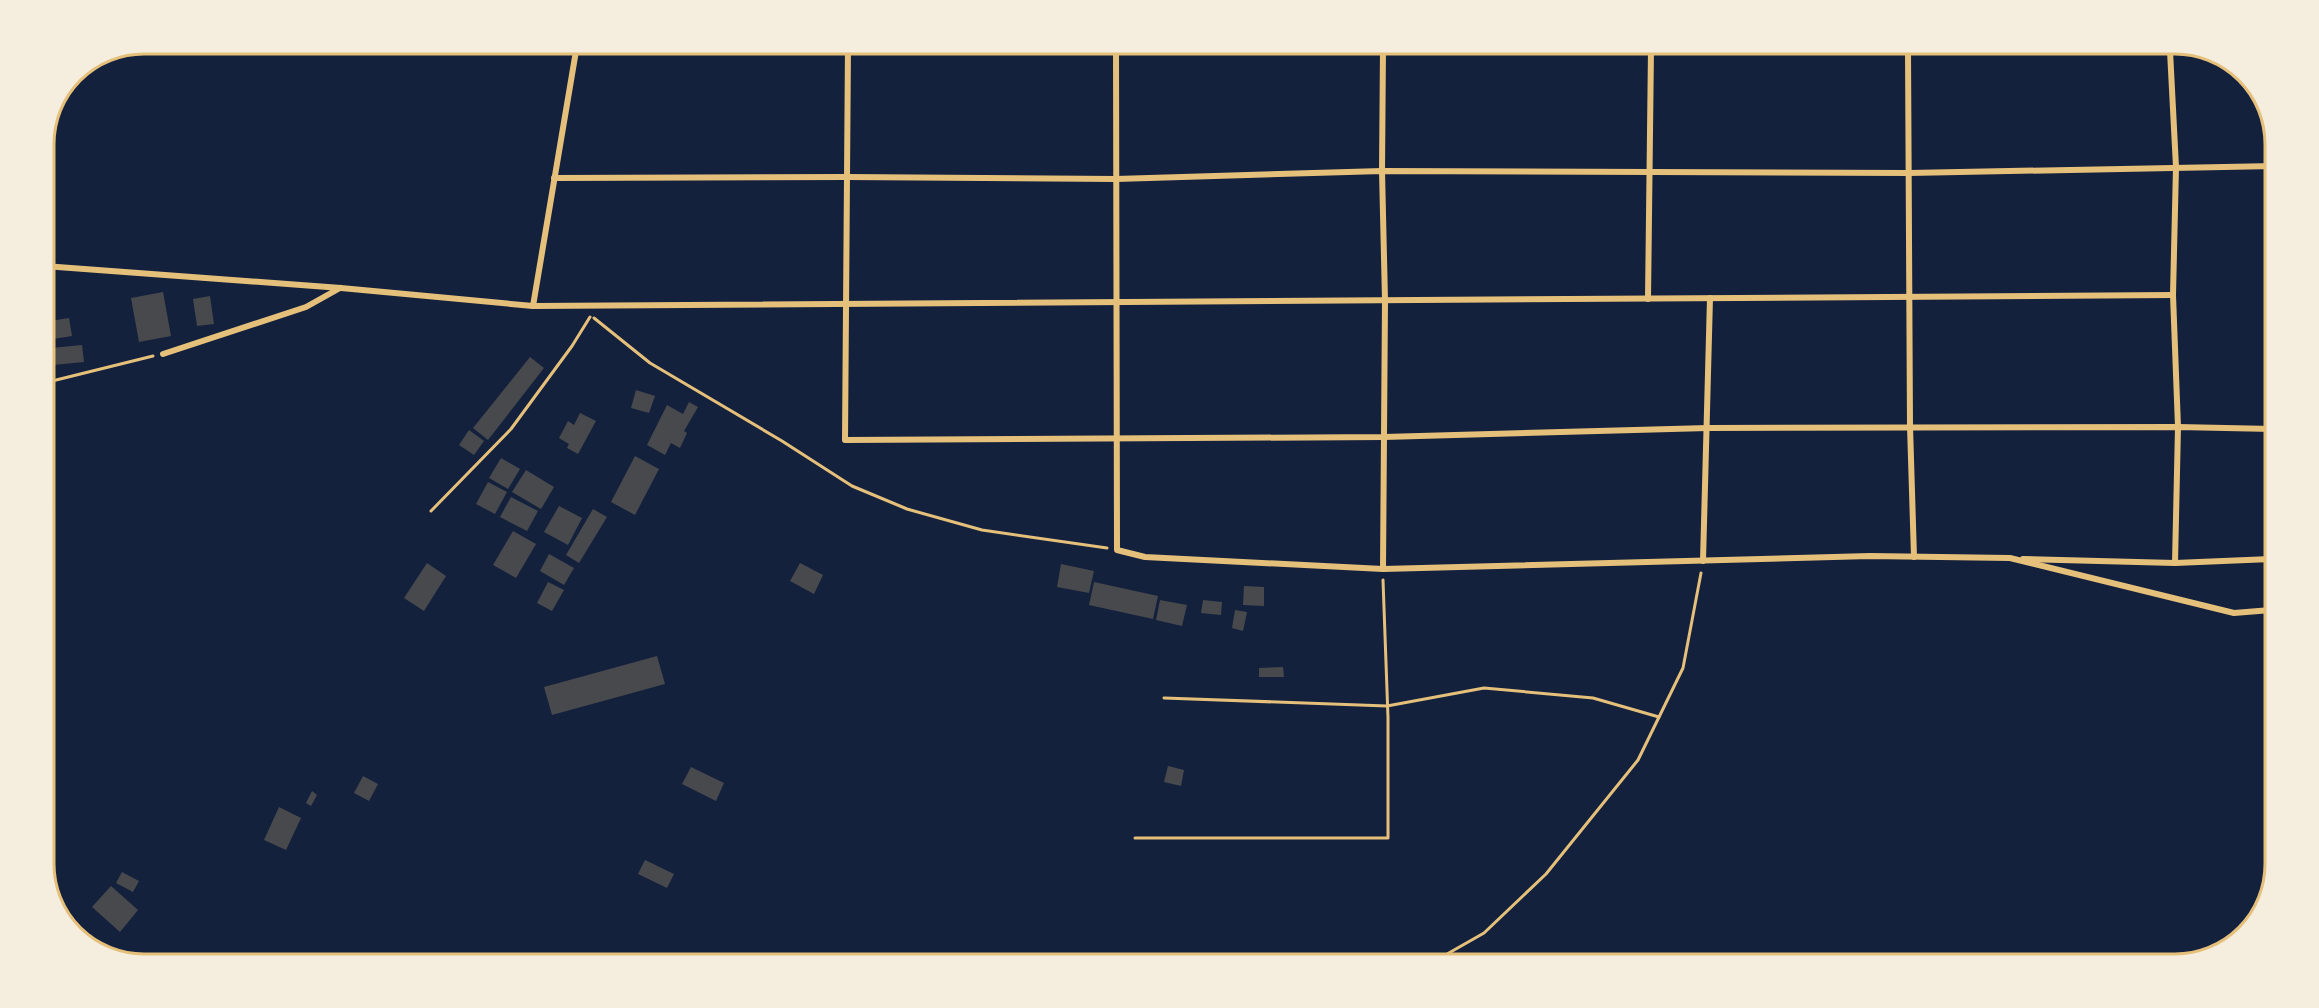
<svg xmlns="http://www.w3.org/2000/svg" width="2319" height="1008" font-family="'Roboto Serif',serif">
	<style>
		.building { fill: #48494c }
		.lines { fill: none; stroke-linecap: round; stroke-linejoin: round }
		.path { stroke: #e5c07b; stroke-width: 3 }
		.minor { stroke: #e5c07b; stroke-width: 6 }
		.rim { fill: none; stroke: #e5c07b; stroke-width: 3 }
	</style>
	<rect width="100%" height="100%" fill="#14213d"/>
	<g class="building">
		<path d="M163 292 171 336 139 342 131 298Z"/>
		<path d="M210 296 214 324 197 326 193 299Z"/>
		<path d="M69 318 72 336 47 340 44 322Z"/>
		<path d="M82 345 84 362 53 365 51 348Z"/>
		<path d="M530 357 544 368 488 440 473 428Z"/>
		<path d="M636 390 655 396 649 413 631 408Z"/>
		<path d="M689 402 698 407 684 431 687 433 680 448 671 443 665 455 647 445 667 405 683 414Z"/>
		<path d="M580 413 596 421 578 454 567 448 569 444 559 438 568 421 574 425Z"/>
		<path d="M469 430 484 441 474 455 459 445Z"/>
		<path d="M635 456 659 469 635 515 611 502Z"/>
		<path d="M501 458 520 469 508 489 489 478Z"/>
		<path d="M526 470 554 487 541 509 512 492Z"/>
		<path d="M488 482 507 492 495 514 476 504Z"/>
		<path d="M511 497 538 511 527 531 500 517Z"/>
		<path d="M559 506 582 518 568 545 544 532Z"/>
		<path d="M593 509 607 517 579 563 566 555Z"/>
		<path d="M513 531 536 544 516 578 493 565Z"/>
		<path d="M549 554 574 568 564 585 540 571Z"/>
		<path d="M427 563 446 576 424 611 404 598Z"/>
		<path d="M800 563 823 575 814 594 790 581Z"/>
		<path d="M1061 564 1094 571 1089 593 1057 587Z"/>
		<path d="M548 582 564 590 552 611 537 603Z"/>
		<path d="M1094 582 1158 596 1153 619 1089 605Z"/>
		<path d="M1244 586 1264 587V606L1243 605Z"/>
		<path d="M1160 600 1187 605 1182 626 1156 620Z"/>
		<path d="M1203 600 1222 602 1221 615 1201 613Z"/>
		<path d="M1235 610 1247 612 1243 631 1232 628Z"/>
		<path d="M657 656 665 684 552 715 544 687Z"/>
		<path d="M1283 667 1284 677H1259V668Z"/>
		<path d="M1168 766 1184 770 1181 786 1164 782Z"/>
		<path d="M691 767 724 783 716 801 682 784Z"/>
		<path d="M363 776 378 784 369 801 354 793Z"/>
		<path d="M312 791 317 795 311 806 306 803Z"/>
		<path d="M279 807 301 818 286 850 264 840Z"/>
		<path d="M645 860 674 874 667 888 638 874Z"/>
		<path d="M122 872 139 881 133 892 116 883Z"/>
		<path d="M111 886 138 910 120 932 92 907Z"/>
	</g>
	<g class="lines">
		<g class="path">
			<path d="M594 318 650 363 782 441 852 486 907 509 982 530 1107 548"/>
			<path d="M44 383 153 356"/>
			<path d="M431 511 511 429 572 346 590 317"/>
			<path d="M1164 698 1387 706 1484 688 1593 698 1659 717"/>
			<path d="M1135 838H1388V718L1383 580"/>
			<path d="M1433 962 1484 933 1546 874 1638 760 1683 668 1701 573"/>
		</g>
		<g class="minor">
			<path d="M848 46 845 440 1384 437 1708 428 2178 427 2273 429"/>
			<path d="M1116 47 1117 550 1145 557 1383 569 1870 556 2010 558 2234 613 2271 610"/>
			<path d="M1908 50 1910 426 1914 557"/>
			<path d="M2170 51 2176 167 2173 295 2178 427 2175 563"/>
			<path d="M554 178 847 177 1116 179 1382 171 1909 173 2275 166"/>
			<path d="M44 266 341 288 533 306 2173 295"/>
			<path d="M1648 299 1651 49"/>
			<path d="M533 306 577 45"/>
			<path d="M163 354 306 307 340 288"/>
			<path d="M2023 559 2175 563 2271 559"/>
			<path d="M1703 561 1710 298"/>
			<path d="M1383 569 1385 300 1382 171 1383 48"/>
		</g>
	</g>
	<path d="M0 0H2319V1008H0ZM144 54H2175A90 90 0 0 1 2265 144V864A90 90 0 0 1 2175 954H144A90 90 0 0 1 54 864V144A90 90 0 0 1 144 54Z" fill="#f5edde" fill-rule="evenodd"/>
	<path class="rim" d="M144 54H2175A90 90 0 0 1 2265 144V864A90 90 0 0 1 2175 954H144A90 90 0 0 1 54 864V144A90 90 0 0 1 144 54Z"/>
</svg>
